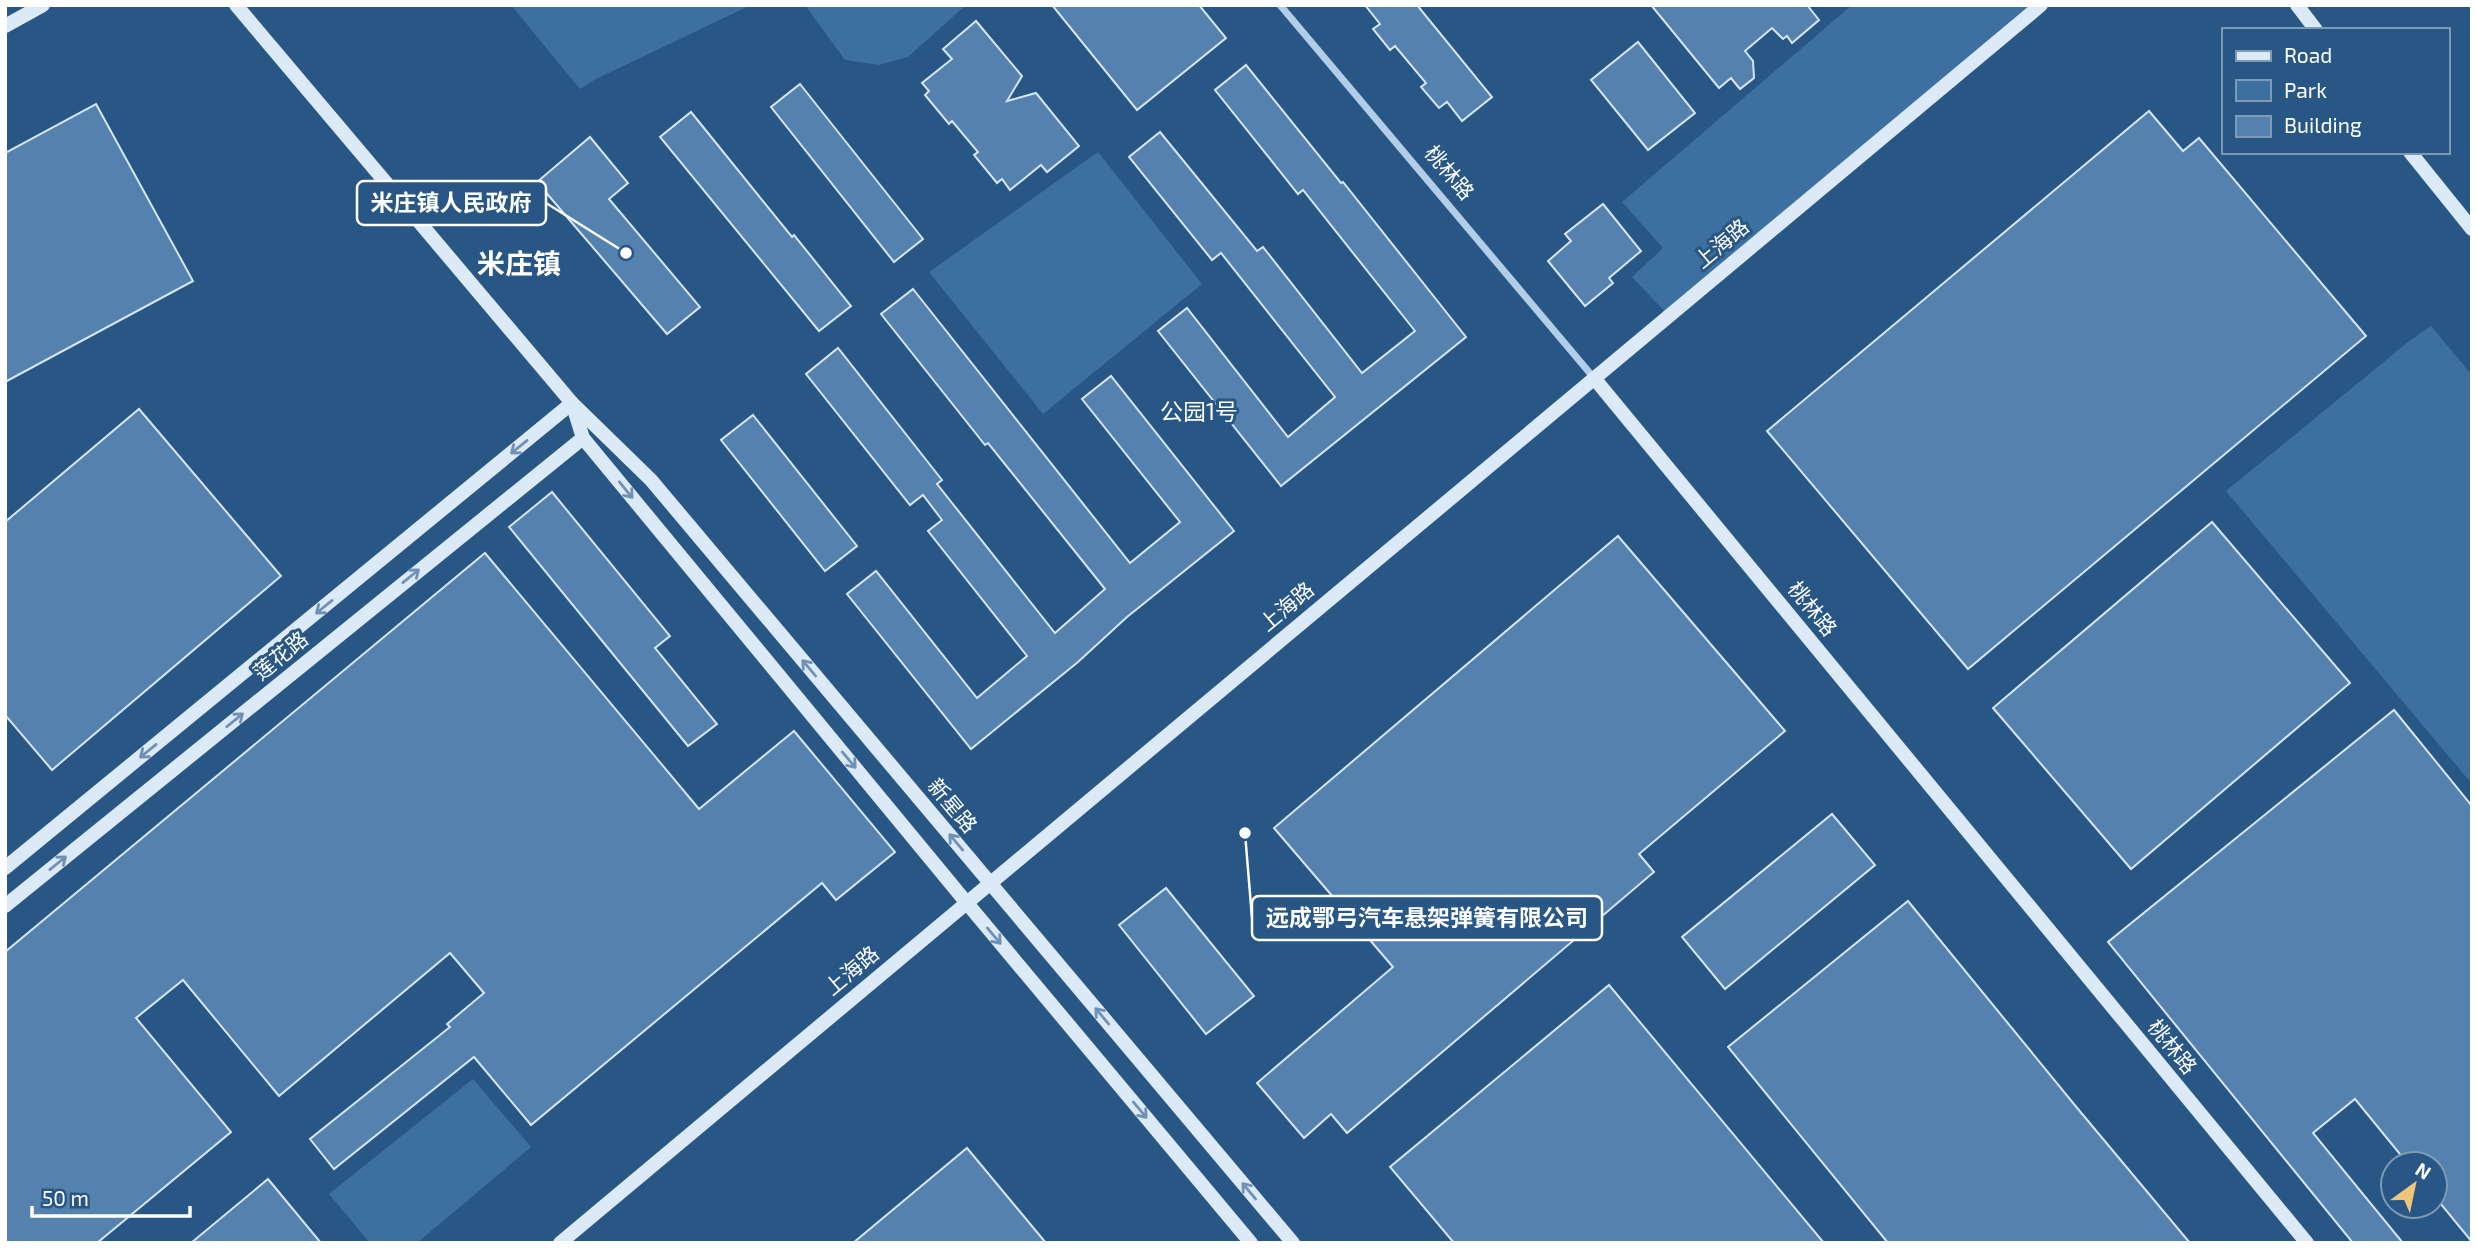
<svg xmlns="http://www.w3.org/2000/svg" width="2477" height="1248" font-family="'Exo 2','Noto Sans SC',sans-serif">
	<style>
		.green { fill: #3d70a1 }
		.building { fill: #5581ae; stroke: #d6e6f6; stroke-width: 2 }
		.lines { fill: none; stroke-linecap: round; stroke-linejoin: round }
		.street { stroke: #b2cde7; stroke-width: 7 }
		.secondary { stroke: #dce9f7; stroke-width: 14 }
		.oneway { stroke: #7091b3 }
		.labels { text-anchor: middle; stroke-width: 6; stroke-linejoin: round; paint-order: stroke }
		.street-label { font-size: 21px; fill: #fff; stroke: #285685 }
		.neighbourhood-label { font-size: 23px; fill: #fff; stroke: #285685 }
		.district-label { font-size: 28px; font-weight: bold; fill: #fff; stroke: #285685 }
		.leader { fill: none; stroke: #fff; stroke-width: 2.5 }
		.callout-dot { fill: #fff; stroke: #285685; stroke-width: 2.5 }
		.callout { fill: #285685; stroke: #fff; stroke-width: 2.5 }
		.callout-label { font-size: 23px; text-anchor: middle; font-weight: bold; fill: #fff }
	</style>
	<rect width="100%" height="100%" fill="#285685"/>
	<g class="green">
		<path d="M511 5H751L594 80 580 89Z"/>
		<path d="M805 5H966L908 57 879 65 845 60Z"/>
		<path d="M1852 5H2042L1669 316 1632 277 1663 248 1622 202Z"/>
		<path d="M1098 152 1202 284 1043 414 929 272Z"/>
		<path d="M2431 326 2472 375V784L2226 491 2408 342Z"/>
		<path d="M473 1079 531 1147 417 1243H370L329 1194Z"/>
	</g>
	<g class="building">
		<path d="M1052 5H1199L1226 38 1137 110Z"/>
		<path d="M1365 5H1417L1492 97 1462 121 1447 102 1439 108 1421 87 1426 83 1395 46 1390 50 1373 29 1380 24Z"/>
		<path d="M1651 5H1807L1819 20 1792 43 1787 36 1783 39 1772 28 1745 51 1753 61 1754 78 1740 89 1731 78 1719 88Z"/>
		<path d="M976 21 1022 76 1007 101 1036 93 1079 146 1047 172 1041 165 1010 190 1002 179 997 183 974 155 978 152 952 121 949 124 925 95 929 91 922 83 952 59 943 49Z"/>
		<path d="M1638 42 1695 113 1648 150 1591 80Z"/>
		<path d="M1246 65 1341 183 1343 182 1466 337 1281 486 1158 331 1187 308 1288 437 1335 397 1221 253 1212 260 1129 157 1160 132 1257 251 1263 247 1362 373 1415 331 1303 190 1298 194 1215 90Z"/>
		<path d="M800 84 923 239 894 262 771 107Z"/>
		<path d="M96 104 193 281 5 382V153Z"/>
		<path d="M2149 111 2183 151 2199 138 2366 336 1968 669 1767 431Z"/>
		<path d="M691 112 792 237 794 235 851 306 819 331 660 137Z"/>
		<path d="M590 137 628 183 609 199 700 307 667 334 537 182Z"/>
		<path d="M1603 204 1641 251 1609 278 1613 283 1585 306 1548 261 1571 241 1565 234Z"/>
		<path d="M913 289 1130 563 1180 522 1082 399 1111 376 1234 531 1127 617 1078 662 971 749 847 594 876 571 977 698 1027 656 928 531 942 520 923 495 910 505 806 374 838 348 942 480 937 484 1055 633 1105 589 988 443 985 445 881 314Z"/>
		<path d="M139 409 281 576 52 770 5 715V522Z"/>
		<path d="M753 415 857 546 825 571 721 440Z"/>
		<path d="M552 492 670 636 655 648 717 724 688 746 509 527Z"/>
		<path d="M2212 522 2350 683 2131 869 1993 708Z"/>
		<path d="M1618 536 1785 731 1639 854 1654 872 1347 1133 1331 1114 1304 1138 1257 1083 1393 967 1274 828Z"/>
		<path d="M485 553 699 809 794 731 895 852 836 900 822 883 531 1125 474 1057 334 1169 310 1139 450 1027 447 1024 484 993 450 953 279 1096 183 980 136 1018 231 1132 97 1243H5V952Z"/>
		<path d="M2394 710 2472 806V1242L2435 1197V1164H2408L2355 1099 2313 1133 2403 1243H2353L2108 942Z"/>
		<path d="M1832 814 1875 865 1725 989 1682 937Z"/>
		<path d="M1166 888 1254 996 1206 1034 1119 925Z"/>
		<path d="M1908 901 2078 1109 2190 1243H1888L1728 1047Z"/>
		<path d="M1609 985 1824 1243H1454L1390 1167Z"/>
		<path d="M967 1148 1046 1243H853Z"/>
		<path d="M268 1179 321 1243H191Z"/>
	</g>
	<g class="lines">
		<path class="street" d="M1280 5 1594 378"/>
		<g class="secondary">
			<path d="M236 5 572 403 583 438 966 902 1251 1243"/>
			<path d="M2297 5 2316 30"/>
			<path d="M5 26 43 5"/>
			<path d="M2410 152 2472 229"/>
			<path d="M1594 378 2307 1243"/>
			<path d="M5 868 572 403 651 480 1293 1243"/>
			<path d="M5 906 583 438"/>
			<path d="M560 1243 2041 5"/>
		</g>
	</g>
	<defs><path id="oneway-shaft" d="M-6 0H5M1.5-3L5.5 0L1.5 3" fill="none" stroke-width="1.6" stroke-linecap="round" stroke-linejoin="round" transform="scale(1.75)"/></defs>
	<g class="oneway">
		<use href="#oneway-shaft" transform="translate(519 447) rotate(141)"/>
		<use href="#oneway-shaft" transform="translate(626 490) rotate(51)"/>
		<use href="#oneway-shaft" transform="translate(411 576) rotate(-39)"/>
		<use href="#oneway-shaft" transform="translate(324 607) rotate(141)"/>
		<use href="#oneway-shaft" transform="translate(809 668) rotate(-130)"/>
		<use href="#oneway-shaft" transform="translate(235 720) rotate(-39)"/>
		<use href="#oneway-shaft" transform="translate(148 751) rotate(141)"/>
		<use href="#oneway-shaft" transform="translate(849 760) rotate(50)"/>
		<use href="#oneway-shaft" transform="translate(956 842) rotate(-130)"/>
		<use href="#oneway-shaft" transform="translate(58 863) rotate(-39)"/>
		<use href="#oneway-shaft" transform="translate(994 936) rotate(50)"/>
		<use href="#oneway-shaft" transform="translate(1102 1016) rotate(-130)"/>
		<use href="#oneway-shaft" transform="translate(1140 1110) rotate(50)"/>
		<use href="#oneway-shaft" transform="translate(1249 1191) rotate(-130)"/>
	</g>
	<g class="labels">
		<g class="street-label">
			<text transform="translate(1449 173) rotate(50)" y="7">桃林路</text>
			<text transform="translate(1722 244) rotate(-40)" y="7">上海路</text>
			<text transform="translate(1287 607) rotate(-40)" y="7">上海路</text>
			<text transform="translate(1812 609) rotate(51)" y="7">桃林路</text>
			<text transform="translate(281 656) rotate(-39)" y="7">莲花路</text>
			<text transform="translate(952 806) rotate(50)" y="7">新星路</text>
			<text transform="translate(852 971) rotate(-40)" y="7">上海路</text>
			<text transform="translate(2172 1047) rotate(51)" y="7">桃林路</text>
		</g>
		<g class="neighbourhood-label">
			<text x="1199" y="420">公园1号</text>
		</g>
		<g class="district-label">
			<text x="519" y="274">米庄镇</text>
		</g>
	</g>
	<path class="leader" d="M626 253L546 203M1245 833L1252 918"/>
	<g class="callout-dot">
		<circle cx="626" cy="253" r="7"/>
		<circle cx="1245" cy="833" r="7"/>
	</g>
	<g class="callout">
		<rect x="357" y="181" width="189" height="44" rx="7"/>
		<rect x="1252" y="896" width="350" height="44" rx="7"/>
	</g>
	<g class="callout-label">
		<text x="451" y="211">米庄镇人民政府</text>
		<text x="1427" y="926">远成鄂弓汽车悬架弹簧有限公司</text>
	</g>
	<rect width="2477" height="1248" fill="none" stroke="#ffffff" stroke-width="14"/>
	<rect x="2222" y="28" width="228" height="126" fill="#285685" stroke="#7e9ab6" stroke-width="2"/>
	<rect x="2236" y="51" width="35" height="10" fill="#dce9f7" stroke="#7e9ab6" stroke-width="2"/>
	<text x="2284" y="63" font-size="21" fill="#ffffff">Road</text>
	<rect x="2236" y="80" width="35" height="21" fill="#3d70a1" stroke="#7e9ab6" stroke-width="2"/>
	<text x="2284" y="98" font-size="21" fill="#ffffff">Park</text>
	<rect x="2236" y="116" width="35" height="21" fill="#5581ae" stroke="#7e9ab6" stroke-width="2"/>
	<text x="2284" y="133" font-size="21" fill="#ffffff">Building</text>
	<g transform="translate(2414 1185) rotate(33)"><circle r="33" fill="#285685" stroke="#7e9ab6" stroke-width="2"/>
	<path d="M0-5L12 26L0 18L-12 26Z" fill="#efc679"/>
	<text y="-10" font-size="19" font-weight="bold" text-anchor="middle" fill="#ffffff">N</text>
	</g>
	<path d="M32 1206v10h158v-10" fill="none" stroke="#ffffff" stroke-width="3.5"/>
	<text x="42" y="1206" font-size="21" fill="#ffffff" stroke="#285685" stroke-width="5" paint-order="stroke">50 m</text>
</svg>
